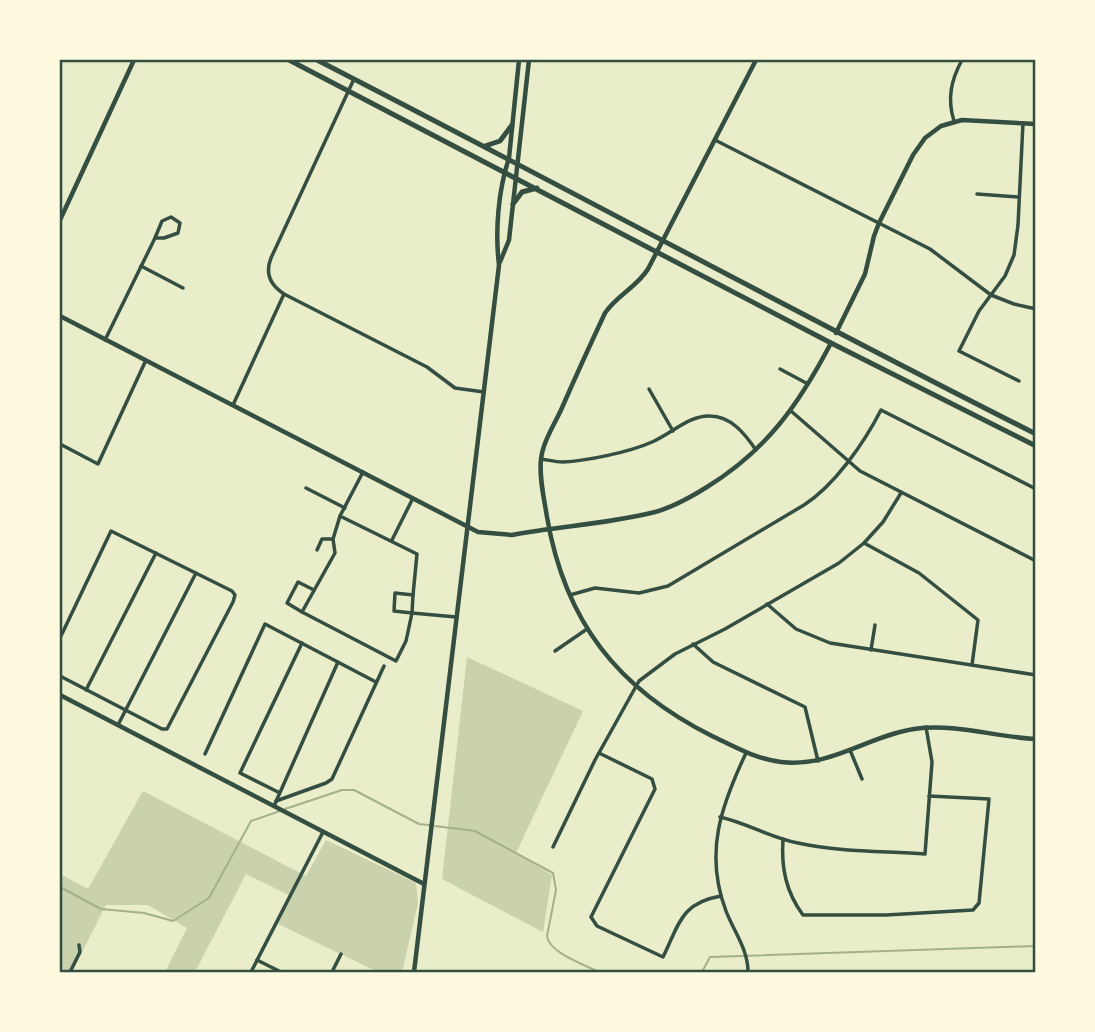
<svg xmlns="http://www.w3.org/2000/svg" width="1095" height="1032" font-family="'Work Sans',sans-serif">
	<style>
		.green { fill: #cad2ad }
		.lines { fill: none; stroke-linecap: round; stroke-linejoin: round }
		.stream { stroke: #a3b18a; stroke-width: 2 }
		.minor { stroke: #344e41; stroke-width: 3.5 }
		.tertiary { stroke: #344e41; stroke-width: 4.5 }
		.secondary { stroke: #344e41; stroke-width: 4.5 }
		.primary { stroke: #344e41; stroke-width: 5 }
		.neatline { fill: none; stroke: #344e41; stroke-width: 2.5 }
	</style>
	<rect width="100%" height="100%" fill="#e9edc9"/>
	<g class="green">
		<path d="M467 657 583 711 516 853 552 875 543 932 442 879Z"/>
		<path d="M143 791 306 876 326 840 416 883 418 903 402 972H378L278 924 291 896 246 874 195 972H165L187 928 148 905H106L72 972H60V874L88 889Z"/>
	</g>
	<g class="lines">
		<g class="stream">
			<path d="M285 809 342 790H354L419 824 429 825"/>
			<path d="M435 826 475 831 553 873 556 890 547 936C549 953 585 965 599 972"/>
			<path d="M60 887 101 909 144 913 173 921 209 898 251 821 280 811"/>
			<path d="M702 972 710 957 1036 946"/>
		</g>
		<g class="minor">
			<path d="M354 79 271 258C265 273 270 285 284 294L427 367 455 388 484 392"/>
			<path d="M954 121C947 99 951 80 962 60"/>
			<path d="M715 140 930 249 991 295 1014 304 1036 309"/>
			<path d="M977 194 1018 197"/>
			<path d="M171 217 180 223 178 233 164 238H155L162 221Z"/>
			<path d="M141 266 183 288"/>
			<path d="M105 340 155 238"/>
			<path d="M780 369 808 384"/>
			<path d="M1019 381 959 351 979 311 1005 276 1014 255 1018 225 1023 123"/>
			<path d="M649 389 673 431"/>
			<path d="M233 405 284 294"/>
			<path d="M791 411 860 471 1036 561"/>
			<path d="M60 444 98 464 146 360"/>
			<path d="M541 459C548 460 556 462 563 462 586 461 630 452 652 442 671 434 689 415 710 416 731 416 745 434 756 450"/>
			<path d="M363 472 340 516 417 554 413 595"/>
			<path d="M306 488 345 508"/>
			<path d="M333 539 340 516"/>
			<path d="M392 540 413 498"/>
			<path d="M864 543 919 573 978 620 972 665"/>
			<path d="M317 550 322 539H333L335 553 302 612 396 661 406 641 412 613 456 617"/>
			<path d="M395 593 413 595 412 613 394 611Z"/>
			<path d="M570 595 595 588 639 593 668 586 804 505C835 485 864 443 881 410L1036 489"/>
			<path d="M767 604 796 629 830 643 1036 675"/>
			<path d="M302 612 287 603 298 582 314 590"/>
			<path d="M60 638 111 531 232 591 235 595 233 602 167 729H162L60 676"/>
			<path d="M693 644 713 662 805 707 818 761"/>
			<path d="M871 650 875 625"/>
			<path d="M555 651 587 629"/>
			<path d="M86 690 156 553"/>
			<path d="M118 725 196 573"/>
			<path d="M850 750 862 779"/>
			<path d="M599 753 652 779 655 789 591 917 597 926 663 957C679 925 680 903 721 896"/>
			<path d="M746 753C721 806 704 853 726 911 734 932 748 949 748 972"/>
			<path d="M205 754 265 624 376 682"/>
			<path d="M278 792 240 773 302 643"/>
			<path d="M276 801 326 783 332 779 384 666"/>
			<path d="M274 806 338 662"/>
			<path d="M720 817C747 823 771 838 798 843 839 852 883 851 925 854L932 762 926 727"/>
			<path d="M783 839C781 868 786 892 803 915H886L973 910 979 903 989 799 929 796"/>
			<path d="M553 847 595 760 639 681 675 654 725 629 839 563 864 543 883 522 901 493"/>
			<path d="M257 960 281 972"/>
			<path d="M70 972 80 952 79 945"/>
			<path d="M251 972 323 832"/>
			<path d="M332 972 341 954"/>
		</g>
		<g class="tertiary">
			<path d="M756 60 648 269C637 287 617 295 605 313 590 345 575 378 561 410 554 425 543 442 541 459 539 478 544 498 547 517 565 622 618 689 712 736 735 747 756 759 781 762 830 768 868 736 914 729 955 723 995 737 1036 739"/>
			<path d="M60 220 134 60"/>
			<path d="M60 316 478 532 512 535C559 526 608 524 655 512 674 507 691 497 707 487 767 450 799 404 831 343"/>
			<path d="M836 333 865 274 874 236 879 223 913 155 925 138 941 126 962 120 1036 124"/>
			<path d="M60 695 424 884"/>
		</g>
		<g class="secondary">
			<path d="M500 262 509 240 529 60"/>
			<path d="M414 972 499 265C495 232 498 191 509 158L519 60"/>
		</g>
		<g class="primary">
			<path d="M289 60 831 343 1036 446"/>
			<path d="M317 60C557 183 794 312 1036 434"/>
			<path d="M485 146 500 141 512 125"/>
			<path d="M513 204 522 192 537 188"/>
		</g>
	</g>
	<rect width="1095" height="1032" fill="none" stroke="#fefae0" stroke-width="122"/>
	<rect x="61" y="61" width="973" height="910" class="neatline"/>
</svg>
